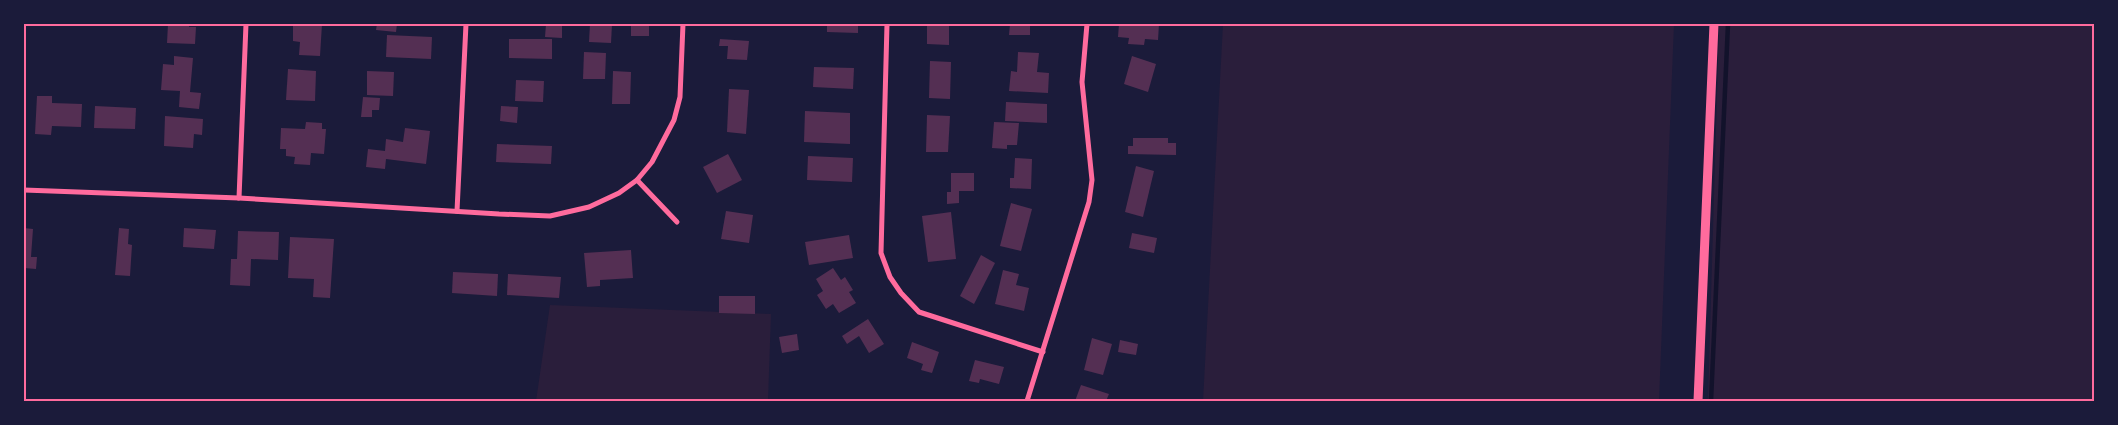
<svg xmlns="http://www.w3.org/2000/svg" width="2118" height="425" font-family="'Alegreya Sans',sans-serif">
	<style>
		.green { fill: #2a1e3b }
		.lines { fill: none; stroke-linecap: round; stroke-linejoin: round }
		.stream { stroke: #12122b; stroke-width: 4.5 }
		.building { fill: #542f53 }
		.minor { stroke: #ff6b9d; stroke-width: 5 }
		.tertiary { stroke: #ff6b9d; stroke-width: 9 }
		.neatline { fill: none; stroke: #ff6b9d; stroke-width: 2 }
	</style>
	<rect width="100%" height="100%" fill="#1b1b3a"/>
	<g class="green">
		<path d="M1223 24H1674L1659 401H1203Z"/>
		<path d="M1719 24H2094V401H1708Z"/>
		<path d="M550 305 771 314 768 401H536Z"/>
	</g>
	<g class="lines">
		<path class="stream" d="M1711 401 1728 24"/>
	</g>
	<g class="building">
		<path d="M95 24H140V26H94Z"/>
		<path d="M168 24H189V27H196L195 44 167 43Z"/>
		<path d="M293 24H322L320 56 299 55 300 42 293 41Z"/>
		<path d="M377 24H397L396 32 376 30Z"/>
		<path d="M546 24H562V38L545 37Z"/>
		<path d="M590 24H612L611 43 589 42Z"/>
		<rect x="631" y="24" width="18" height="12"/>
		<path d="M827 24H858V33L827 32Z"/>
		<path d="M927 24H949V45L927 44Z"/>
		<path d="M1010 24H1030V35H1009Z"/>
		<path d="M1119 24H1159L1158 40 1145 39 1144 45 1128 44 1129 38 1118 37Z"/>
		<path d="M387 35 432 37 431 59 386 57Z"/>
		<path d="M509 39H552V59L509 58Z"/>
		<path d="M720 39 749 41 747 60 727 59 728 46H719Z"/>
		<path d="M584 52 606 53 605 79H583Z"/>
		<path d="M1018 52 1039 53 1037 72 1049 73 1048 93 1009 91 1011 71 1017 72Z"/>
		<path d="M174 56 193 58 190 92 201 93 199 109 179 107 180 91 161 90 163 64 174 65Z"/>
		<path d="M1132 56 1156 64 1148 92 1124 84Z"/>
		<path d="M930 61 951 62 950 99 929 98Z"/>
		<path d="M814 67 854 68 853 89 813 87Z"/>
		<path d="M288 69 316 71 315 101 286 100Z"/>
		<path d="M367 71 394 72 393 96 367 95Z"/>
		<path d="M613 71 631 72 630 104H612Z"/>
		<path d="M516 80 544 81 543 102 515 101Z"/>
		<path d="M729 89 749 90 746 134 727 132Z"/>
		<path d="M37 96H52V103L82 104 81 127 52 126 51 135 35 134Z"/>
		<path d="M363 97 380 98 379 110H372V117H361Z"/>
		<path d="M1006 102 1047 104V123L1005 121Z"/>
		<path d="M95 106 136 108 135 129 94 128Z"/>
		<path d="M501 106 518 107 517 123 500 121Z"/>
		<path d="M805 111 850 113V144L804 142Z"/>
		<path d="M927 115 950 116 948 152H926Z"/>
		<path d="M165 116 203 119 202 135 194 134 193 148 164 146Z"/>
		<path d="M306 122 322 123V129H326L324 154 311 153 310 165 294 164 295 157 286 156V149H280L281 128 305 129Z"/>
		<path d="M994 122 1019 123 1017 145H1007V149L992 148Z"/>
		<path d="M405 128 430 131 426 164 386 159 385 169 366 167 368 149 385 151 386 139 403 142Z"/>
		<path d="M1133 138H1168V143H1176V155L1128 154V146H1133Z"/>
		<path d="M497 144 552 146 551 164 496 162Z"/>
		<path d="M728 154 742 180 717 193 703 167Z"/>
		<path d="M808 156 853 158 852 182 807 180Z"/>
		<path d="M1015 158 1032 159 1031 189 1010 188V178H1014Z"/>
		<path d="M1136 166 1154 171 1143 217 1125 212Z"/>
		<path d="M951 173H974V191H959V203L947 204V192H951Z"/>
		<path d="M1011 203 1032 209 1021 251 1000 246Z"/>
		<path d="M726 211 753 215 749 243 721 239Z"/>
		<path d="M951 212 956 259 928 262 922 216Z"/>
		<path d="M24 228 33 229 31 257H37L36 269 24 268Z"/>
		<path d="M119 228 129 229 128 244 132 245 130 276 115 275Z"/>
		<path d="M184 228 216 230 214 249 183 247Z"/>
		<path d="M238 231 279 232 278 260 251 259 250 286 230 285 231 259H237Z"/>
		<path d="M1132 233 1157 238 1154 253 1129 248Z"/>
		<path d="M849 235 853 258 809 265 805 242Z"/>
		<path d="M290 237 334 239 330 298 313 297 314 279 288 278Z"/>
		<path d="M631 250 633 278 600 280V286L587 287 584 253Z"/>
		<path d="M981 255 995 263 974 304 960 296Z"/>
		<path d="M833 268 841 280 845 277 853 290 849 292 856 303 839 313 833 304 826 309 817 295 823 291 816 279Z"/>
		<path d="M1003 270 1019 274 1016 285 1029 288 1024 311 995 304Z"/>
		<path d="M453 272 498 274 497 296 452 293Z"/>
		<path d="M508 274 561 277 559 298 507 295Z"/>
		<path d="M719 296H755V314L719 313Z"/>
		<path d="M868 319 884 344 869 353 859 336 847 344 842 336Z"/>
		<path d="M797 334 799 350 782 353 779 337Z"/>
		<path d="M1092 338 1112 344 1103 375 1084 370Z"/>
		<path d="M1120 340 1138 344 1136 355 1118 352Z"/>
		<path d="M912 342 939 352 932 373 921 370 923 364 907 358Z"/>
		<path d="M975 360 1004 367 999 384 980 379 979 383 969 381Z"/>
		<path d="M1081 385 1109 394 1106 401H1075Z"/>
	</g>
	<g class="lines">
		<g class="minor">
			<path d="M887 24 881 253 890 277 901 293 919 312 1043 352"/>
			<path d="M637 180 677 222"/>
			<path d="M24 190 239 198 499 214 550 216 589 207 619 193 637 180 652 162 674 120 680 97 683 24"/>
			<path d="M239 198 246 24"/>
			<path d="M457 211 466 24"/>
			<path d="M1027 401 1089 202 1092 180 1082 82 1087 24"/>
		</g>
		<path class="tertiary" d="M1698 401 1714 24"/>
	</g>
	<rect width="2118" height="425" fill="none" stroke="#1b1b3a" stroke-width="50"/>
	<rect x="25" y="25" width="2068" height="375" class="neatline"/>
</svg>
